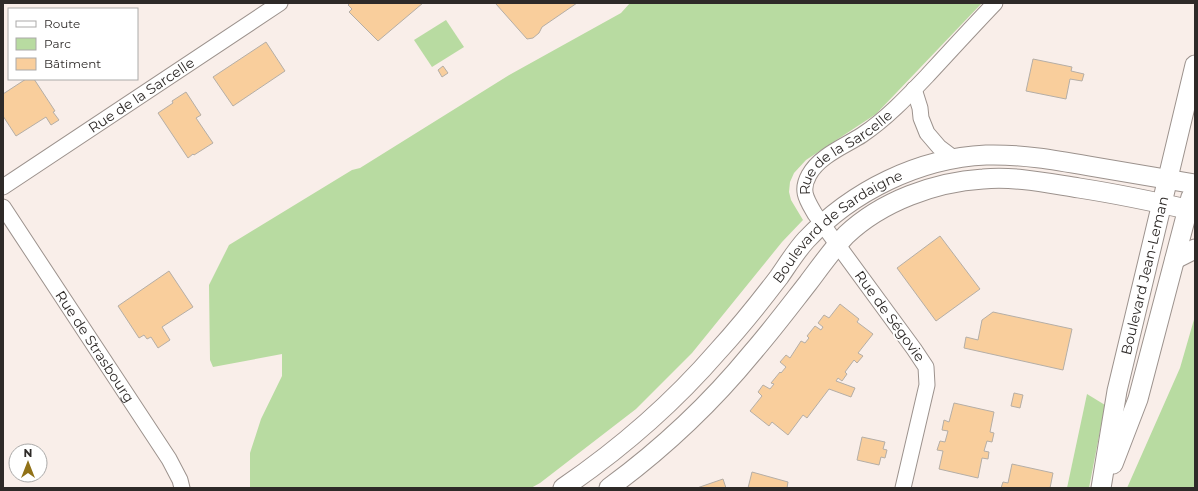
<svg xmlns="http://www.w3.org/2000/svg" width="1198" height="491" font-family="Montserrat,sans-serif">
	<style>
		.green { fill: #b8dba1 }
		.building { fill: #f9ce9c; stroke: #b5aea6 }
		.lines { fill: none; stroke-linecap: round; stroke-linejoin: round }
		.minor-casing { stroke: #9c928d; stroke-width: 17 }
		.tertiary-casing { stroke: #9c928d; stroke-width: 21 }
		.minor { stroke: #fff; stroke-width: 15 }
		.tertiary { stroke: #fff; stroke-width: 19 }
		.labels { text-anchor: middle; stroke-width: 3.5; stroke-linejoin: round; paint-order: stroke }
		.street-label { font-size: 14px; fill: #2e2a28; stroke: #fff }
	</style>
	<rect width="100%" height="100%" fill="#f9eee9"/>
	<g class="green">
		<path d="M630 3H982L876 114 806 160 794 173 790 182 789 192 791 200 803 220 782 242 692 353 636 409 540 483 531 488H250V453L261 419 282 376V354L213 367 210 360 209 285 229 245 352 170 360 168 511 74 621 13Z"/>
		<path d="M446 20 464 47 432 67 414 40Z"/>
		<path d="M1195 316V488H1127L1180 368Z"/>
		<path d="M1087 394 1105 405 1089 488H1067Z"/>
	</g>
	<g class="building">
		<path d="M350 3H423L378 41 349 12 352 9 348 5Z"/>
		<path d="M497 3H577L542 27 539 33 533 38 527 39 496 4Z"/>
		<path d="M266 42 285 71 233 106 213 77Z"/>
		<path d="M1033 59 1072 67 1071 71 1084 74 1082 81 1070 79 1066 99 1026 91Z"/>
		<path d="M443 66 448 73 442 77 438 70Z"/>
		<path d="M26 79H34L55 111 53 112 59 120 51 125 46 117 16 136 3 116V94Z"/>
		<path d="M186 92 201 115 196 118 213 143 194 155 193 154 188 158 158 113 173 103 172 101Z"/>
		<path d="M940 236 980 289 936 321 897 268Z"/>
		<path d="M169 271 193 307 162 327 170 340 158 348 151 337 147 339 144 335 139 338 118 306Z"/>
		<path d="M840 304 859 319 857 322 873 334 858 353 863 356 857 363 854 360 845 372 847 374 842 381 838 378 836 381 855 388 851 397 829 389 807 418 803 415 788 435 772 422 769 426 750 411 762 396 758 392 763 385 770 389 774 384 771 383 780 372 781 373 786 367 780 362 786 355 790 358 801 341 805 343 809 338 807 336 815 326 821 330 823 327 818 323 824 315 829 318Z"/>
		<path d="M993 312 1072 329 1063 370 964 348 966 337 978 340 982 320Z"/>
		<path d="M1014 393 1023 395 1020 408 1011 406Z"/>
		<path d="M954 403 994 412 990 432 994 433 992 442 987 441 984 451 989 452 988 459 982 458 978 478 939 469 943 451 937 450 940 441 945 442 948 431 942 430 944 420 949 422Z"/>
		<path d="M862 437 885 442 883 449 887 450 885 458 881 457 879 465 857 460Z"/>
		<path d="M1012 464 1053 473 1050 488H1001L1003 482 1008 483Z"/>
		<path d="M752 472 788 482 787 488H748Z"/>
		<path d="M723 479 726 488H697Z"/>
	</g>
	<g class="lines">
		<defs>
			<g id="minor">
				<path d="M914 89 920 108 921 118 927 133 939 147 955 159"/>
				<path id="s1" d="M3 187 280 3"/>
				<path id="s2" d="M3 207 169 459 180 480 182 488"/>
				<path id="s3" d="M903 488 927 385 926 367 914 349 815 214C807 200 800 191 809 175 819 156 845 146 862 135 886 119 907 97 927 76 950 51 972 27 995 3"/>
			</g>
			<g id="tertiary">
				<path d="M1175 259 1195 249"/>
				<path d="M1113 464 1138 399 1191 197"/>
				<path id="s4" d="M563 488C620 449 673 403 718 351 740 327 760 302 779 277 788 264 796 251 806 240 852 191 919 158 986 155 1021 154 1055 160 1089 166 1124 172 1160 178 1195 184"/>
				<path d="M609 488C662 449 711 403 752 353 772 330 790 306 808 283 820 267 832 250 846 235 882 201 935 182 983 179 1015 176 1047 183 1079 188 1118 194 1156 202 1195 211"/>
				<path id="s5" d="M1101 488 1117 391 1195 65"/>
			</g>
		</defs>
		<use href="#minor" class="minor-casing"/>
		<use href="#tertiary" class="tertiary-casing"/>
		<use href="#minor" class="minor"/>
		<use href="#tertiary" class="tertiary"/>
	</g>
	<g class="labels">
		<g class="street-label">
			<text dy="5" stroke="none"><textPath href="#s1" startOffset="166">Rue de la Sarcelle</textPath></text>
			<text dy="5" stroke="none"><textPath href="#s3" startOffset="396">Rue de la Sarcelle</textPath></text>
			<text dy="5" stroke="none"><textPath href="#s4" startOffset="382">Boulevard de Sardaigne</textPath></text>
			<text dy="5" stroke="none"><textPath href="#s5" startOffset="217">Boulevard Jean-Leman</textPath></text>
			<text transform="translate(890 316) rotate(54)" y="5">Rue de Ségovie</text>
			<text dy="5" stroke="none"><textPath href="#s2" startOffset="167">Rue de Strasbourg</textPath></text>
		</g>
	</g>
	<rect width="1198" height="491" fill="none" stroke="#2e2a28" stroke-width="8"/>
	<rect x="8" y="8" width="130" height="72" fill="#ffffff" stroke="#abaaa9"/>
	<rect x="16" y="21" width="20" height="6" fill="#ffffff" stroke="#abaaa9"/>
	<text x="44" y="28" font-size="12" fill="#2e2a28">Route</text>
	<rect x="16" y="38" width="20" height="12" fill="#b8dba1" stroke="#abaaa9"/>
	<text x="44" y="48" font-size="12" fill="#2e2a28">Parc</text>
	<rect x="16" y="58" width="20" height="12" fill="#f9ce9c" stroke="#abaaa9"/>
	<text x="44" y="68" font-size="12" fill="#2e2a28">Bâtiment</text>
	<g transform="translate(28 463)"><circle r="19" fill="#ffffff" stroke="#abaaa9"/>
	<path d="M0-3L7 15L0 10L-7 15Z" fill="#917218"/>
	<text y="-6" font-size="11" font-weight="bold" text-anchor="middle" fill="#2e2a28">N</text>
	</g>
</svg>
